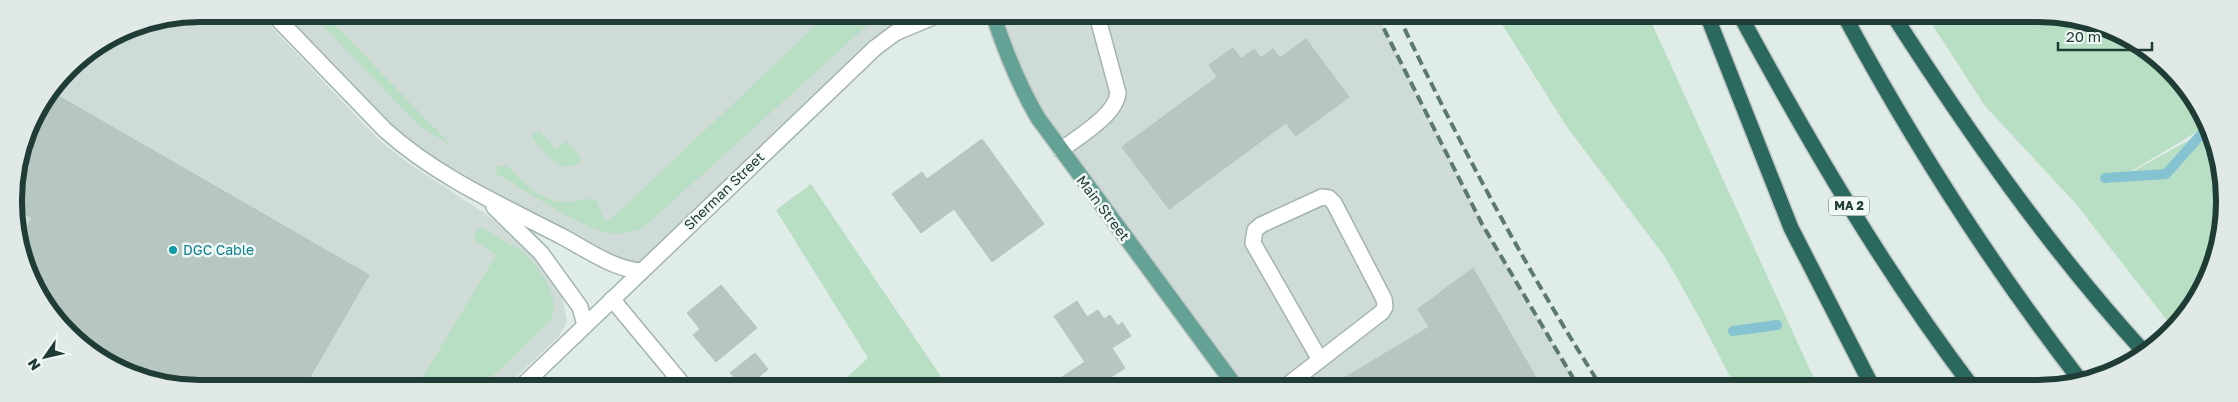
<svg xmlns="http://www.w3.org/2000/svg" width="2238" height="402" font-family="'Golos Text',sans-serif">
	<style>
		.built { fill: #cedbd6 }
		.green { fill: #b8dec4 }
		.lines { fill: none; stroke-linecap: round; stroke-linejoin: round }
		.stream { stroke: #86c3d2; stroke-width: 10 }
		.building { fill: #b6c6c0; stroke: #b3c5be }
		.minor-casing { stroke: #a3b4ae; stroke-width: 18 }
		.major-casing { stroke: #c1c8c7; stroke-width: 18 }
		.highway-casing { stroke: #c1c8c7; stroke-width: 18 }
		.minor { stroke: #fff; stroke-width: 15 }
		.major { stroke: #64a295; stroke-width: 15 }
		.highway { stroke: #2b695f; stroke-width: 15 }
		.rail { stroke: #5b7872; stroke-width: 4; stroke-dasharray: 10 5; stroke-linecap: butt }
		.culture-dot { fill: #0f9aa8; stroke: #f1f8f5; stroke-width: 2 }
		.labels { text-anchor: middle; stroke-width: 5; stroke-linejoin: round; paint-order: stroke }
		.shield { fill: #f1f8f5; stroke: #5f746f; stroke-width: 1 }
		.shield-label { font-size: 12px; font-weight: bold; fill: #203c36 }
		.street-label { font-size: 14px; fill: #203c36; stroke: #f1f8f5 }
		.culture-label { font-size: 14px; fill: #0d838f; stroke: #f1f8f5; text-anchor: start }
		.rim { fill: none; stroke: #203c36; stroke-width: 6 }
	</style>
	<rect width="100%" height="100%" fill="#e0ece7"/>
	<g class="built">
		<path d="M201 14H259L379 140 408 163 486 214 521 243 543 265 562 296 567 322 558 337 506 387H177L118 369 60 324 24 261 14 189 33 118 69 68 130 28Z"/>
		<path d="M273 14H940L895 33 641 271 426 162Z"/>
		<path d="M993 14 1377 15 1482 224 1579 388 1236 387 1038 118Z"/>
	</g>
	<g class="green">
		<path d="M312 14H324L452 146 418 125Z"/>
		<path d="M828 14H880L644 227C634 231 622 235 611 233 583 230 522 188 495 173L499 166H507C524 183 542 204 569 202 578 201 586 197 596 200L605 221 611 219Z"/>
		<path d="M1496 15H1648L1811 372 1822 388H1736L1699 317 1665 257 1567 127Z"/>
		<path d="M1926 15H2061L2130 39 2185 87 2205 127 2105 187 2207 130 2218 152 2223 225 2205 284 2173 328 2076 204 1985 106Z"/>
		<path d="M51 93 55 94 26 145 33 118Z"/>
		<path d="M539 131 556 149 566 141 580 156V161C561 178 544 151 533 139V134Z"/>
		<path d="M811 184 948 387H836L868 358 776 210Z"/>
		<path d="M481 227 524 253C540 271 564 298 549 322L481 387H417L496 255 474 240 475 233Z"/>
	</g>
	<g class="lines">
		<g class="stream">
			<path d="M2105 178 2166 174 2206 129"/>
			<path d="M1733 331 1777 325"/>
		</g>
	</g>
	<g class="building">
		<path d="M1306 39 1349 97 1296 136 1286 123 1169 209 1122 147 1217 77 1209 65 1233 48 1241 59 1254 49 1261 58 1273 49 1280 58Z"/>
		<path d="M55 94 369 275 310 377 326 387H177L118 369 60 324 24 261 21 238 32 218 17 209 14 189 26 145Z"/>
		<path d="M982 139 1044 224 992 262 954 209 921 233 892 194 922 172 927 179Z"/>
		<path d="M1473 268 1542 388 1329 387 1429 327 1418 309Z"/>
		<path d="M721 285 757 328 716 362 693 335 700 329 687 313Z"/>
		<path d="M1077 301 1087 317 1098 310 1104 319 1110 315 1118 326 1122 322 1131 336 1112 348 1125 368 1105 381 1108 387H1058L1054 382 1085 362 1054 316Z"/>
		<path d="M755 353 768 369 747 387H743L730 373Z"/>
	</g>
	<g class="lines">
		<defs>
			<g id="minor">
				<path d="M273 14 385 130C436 176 501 205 561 236 586 249 613 269 641 271"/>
				<path d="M1061 150C1078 137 1116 115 1118 93L1097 15"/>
				<path d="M494 207 541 253 580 307 585 325"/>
				<path d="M612 299 685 387"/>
				<path d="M521 387 875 48 895 33 940 14"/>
				<path d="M1285 387 1382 312 1385 307 1384 299 1334 203 1329 198 1322 197 1261 225 1255 230 1253 243 1320 360"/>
			</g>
			<path id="major" d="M993 14C1005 51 1018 84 1038 118L1236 387"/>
			<g id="highway">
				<path d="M1707 15 1791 228 1873 388"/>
				<path d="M1740 15C1810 144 1884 271 1973 388"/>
				<path d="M1844 15C1913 143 1991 265 2080 380"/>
				<path d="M1893 15C1969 133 2049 248 2144 352"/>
			</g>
		</defs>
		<use href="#minor" class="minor-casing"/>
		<use href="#major" class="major-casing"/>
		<use href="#highway" class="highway-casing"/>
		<use href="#minor" class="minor"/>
		<use href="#major" class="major"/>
		<use href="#highway" class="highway"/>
		<g class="rail">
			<path d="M1377 15 1482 224 1579 388"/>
			<path d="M1398 15C1459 143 1525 268 1602 388"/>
		</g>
	</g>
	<circle class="culture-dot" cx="173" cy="250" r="5"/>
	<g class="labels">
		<rect class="shield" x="1829" y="196.5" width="40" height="19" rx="4"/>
		<g class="shield-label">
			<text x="1849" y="210">MA 2</text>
		</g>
		<g class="street-label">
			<text transform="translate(724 191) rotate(-44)" y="5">Sherman Street</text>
			<text transform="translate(1103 208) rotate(53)" y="5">Main Street</text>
		</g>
		<g class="culture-label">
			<text x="183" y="255">DGC Cable</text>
		</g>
	</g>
	<path d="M0 0H2238V402H0ZM200 22H2038A178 178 0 0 1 2216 200V202A178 178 0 0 1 2038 380H200A178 178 0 0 1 22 202V200A178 178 0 0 1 200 22Z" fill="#e0e9e6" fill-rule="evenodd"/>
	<path class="rim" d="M200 22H2038A178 178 0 0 1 2216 200V202A178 178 0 0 1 2038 380H200A178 178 0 0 1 22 202V200A178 178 0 0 1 200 22Z"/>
	<g transform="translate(45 357) rotate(236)" stroke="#f1f8f5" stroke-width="4" paint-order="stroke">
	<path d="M0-4L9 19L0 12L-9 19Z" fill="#203c36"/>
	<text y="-8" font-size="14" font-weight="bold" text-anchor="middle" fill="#203c36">N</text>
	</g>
	<path d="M2058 42v8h94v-8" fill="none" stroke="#203c36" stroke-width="2.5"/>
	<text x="2066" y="42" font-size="15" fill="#203c36" stroke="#f1f8f5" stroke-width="4" paint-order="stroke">20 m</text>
</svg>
